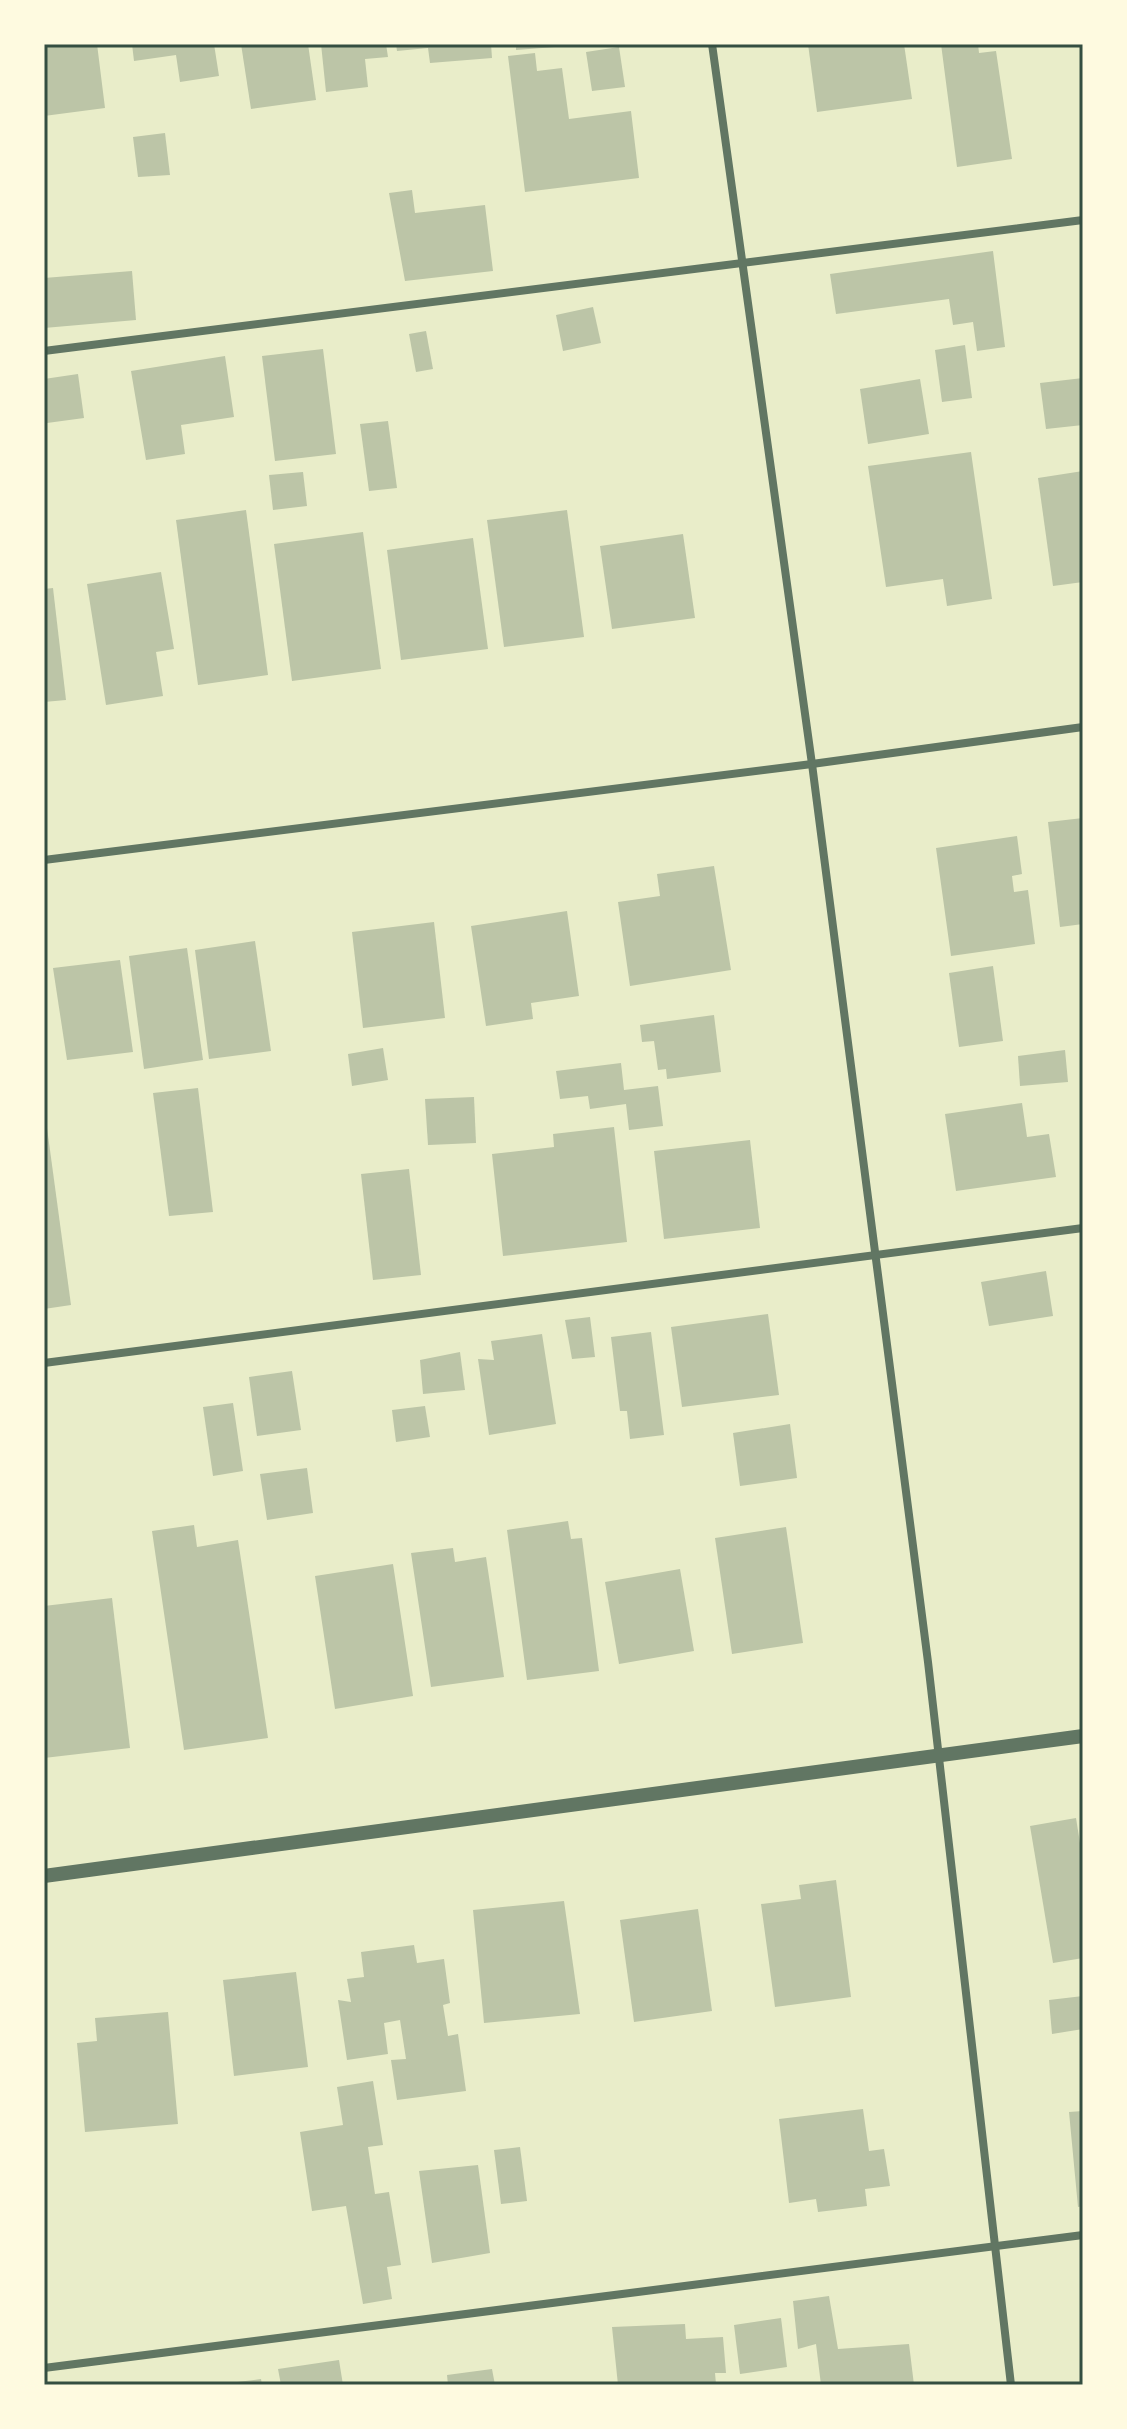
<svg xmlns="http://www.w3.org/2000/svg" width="1127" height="2429" font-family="Spectral,serif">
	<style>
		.building { fill: #bcc5a7 }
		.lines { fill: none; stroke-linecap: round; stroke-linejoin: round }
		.minor { stroke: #617663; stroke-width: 8 }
		.tertiary { stroke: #617663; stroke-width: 14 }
		.neatline { fill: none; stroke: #344e41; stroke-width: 3 }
	</style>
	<rect width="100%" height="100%" fill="#e9edc9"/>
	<g class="building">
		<path d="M44 44H97L105 108 44 116Z"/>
		<path d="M132 44H214L219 76 180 82 176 55 134 61Z"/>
		<path d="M241 44H308L316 100 251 109Z"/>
		<path d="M321 44H386L388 57 365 59 368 87 326 92Z"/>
		<path d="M396 44H491L492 58 430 63 428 48 397 51Z"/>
		<path d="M516 44H568V46L516 50Z"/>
		<path d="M808 44H904L912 99 817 112Z"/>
		<path d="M941 44H978L979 53 996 51 1012 159 957 167Z"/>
		<path d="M619 47 625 87 592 91 586 52Z"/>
		<path d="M535 53 537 71 562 68 569 119 631 111 639 178 525 192 508 56Z"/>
		<path d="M165 133 170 175 138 177 133 137Z"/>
		<path d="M412 190 415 213 485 205 493 271 405 281 389 193Z"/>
		<path d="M993 251 1005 347 977 351 973 322 953 325 949 299 836 314 830 274Z"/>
		<path d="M132 271 136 320 44 328V278Z"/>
		<path d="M593 307 601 343 563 351 556 315Z"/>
		<path d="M426 331 433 369 416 372 409 334Z"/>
		<path d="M965 345 972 398 942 402 935 350Z"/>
		<path d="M323 349 336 454 275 461 262 356Z"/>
		<path d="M225 356 234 417 181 425 185 454 146 460 131 371Z"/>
		<path d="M78 374 84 418 47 423 44 379Z"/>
		<path d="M1083 378V425L1046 429 1040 383Z"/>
		<path d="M920 379 929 434 868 444 860 389Z"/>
		<path d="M388 421 397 488 369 491 360 424Z"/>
		<path d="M971 452 992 599 947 606 943 579 886 587 868 466Z"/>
		<path d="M1083 471V582L1053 586 1038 478Z"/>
		<path d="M303 472 307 506 273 510 269 475Z"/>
		<path d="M246 510 268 675 198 685 176 520Z"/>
		<path d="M567 510 584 637 504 647 487 520Z"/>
		<path d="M363 532 381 669 292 681 274 544Z"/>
		<path d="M683 534 695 618 612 629 600 546Z"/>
		<path d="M473 538 488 649 401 660 387 550Z"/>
		<path d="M161 572 174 649 156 652 163 696 106 705 87 584Z"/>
		<path d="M53 588 66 700 44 702V589Z"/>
		<path d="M1083 818V924L1060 927 1048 822Z"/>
		<path d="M1017 836 1022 874 1012 876 1014 892 1028 890 1035 944 951 956 936 848Z"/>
		<path d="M714 866 731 970 630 986 618 902 660 896 657 874Z"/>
		<path d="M567 911 579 996 531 1003 533 1019 486 1026 471 926Z"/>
		<path d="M434 922 445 1018 363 1028 352 932Z"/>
		<path d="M255 941 271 1051 209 1059 195 950Z"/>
		<path d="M187 948 203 1060 144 1069 129 956Z"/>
		<path d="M120 960 133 1052 67 1060 53 968Z"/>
		<path d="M993 966 1003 1041 959 1047 949 973Z"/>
		<path d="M714 1015 721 1072 667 1079 666 1069 658 1070 654 1041 642 1042 640 1025Z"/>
		<path d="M383 1048 388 1080 352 1086 348 1054Z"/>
		<path d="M1065 1050 1068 1082 1020 1086 1018 1056Z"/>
		<path d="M621 1063 624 1090 658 1086 663 1126 629 1130 626 1104 590 1109 588 1096 560 1099 556 1071Z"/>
		<path d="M198 1088 213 1212 169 1216 153 1093Z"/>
		<path d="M474 1097 476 1143 428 1145 425 1099Z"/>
		<path d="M1022 1103 1027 1137 1049 1134 1056 1177 956 1191 945 1114Z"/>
		<path d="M44 1106 71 1305 44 1309Z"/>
		<path d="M614 1127 627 1242 503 1256 492 1154 554 1147 553 1134Z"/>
		<path d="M750 1140 760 1228 664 1239 654 1151Z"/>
		<path d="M409 1169 421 1275 373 1280 361 1174Z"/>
		<path d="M1046 1271 1053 1316 989 1326 981 1282Z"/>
		<path d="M768 1314 779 1395 682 1407 671 1327Z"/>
		<path d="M590 1317 595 1357 572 1359 565 1320Z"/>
		<path d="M651 1332 664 1435 630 1439 627 1411H620L611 1337Z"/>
		<path d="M542 1334 556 1424 489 1435 478 1359 494 1360 491 1341Z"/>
		<path d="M460 1352 465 1390 423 1394 420 1360Z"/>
		<path d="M292 1371 301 1430 257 1436 249 1377Z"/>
		<path d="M233 1403 243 1471 213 1476 203 1407Z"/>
		<path d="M425 1406 430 1437 396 1442 392 1410Z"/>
		<path d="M790 1424 797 1478 740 1486 733 1433Z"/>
		<path d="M307 1468 313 1513 267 1520 260 1474Z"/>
		<path d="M568 1521 571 1539 582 1538 599 1671 527 1680 507 1530Z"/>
		<path d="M194 1525 197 1547 238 1540 268 1738 184 1750 152 1531Z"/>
		<path d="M786 1527 803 1643 732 1654 715 1538Z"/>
		<path d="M453 1548 455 1562 486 1557 504 1677 431 1687 411 1553Z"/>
		<path d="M393 1564 413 1696 335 1709 315 1576Z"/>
		<path d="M680 1569 694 1651 619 1664 605 1582Z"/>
		<path d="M112 1598 130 1748 44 1758V1606Z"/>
		<path d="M1076 1818 1083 1862V1958L1053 1963 1030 1826Z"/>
		<path d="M836 1880 851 1997 775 2007 761 1904 801 1899 799 1885Z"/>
		<path d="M564 1901 580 2014 484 2023 473 1910Z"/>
		<path d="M698 1909 712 2011 634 2022 620 1920Z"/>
		<path d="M414 1945 417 1963 444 1959 450 2003 443 2005 448 2036 458 2034 466 2091 397 2100 391 2060 406 2059 400 2020 384 2023 388 2054 347 2060 338 2000 351 2002 347 1979 364 1977 361 1952Z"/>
		<path d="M296 1972 308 2067 234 2076 223 1980Z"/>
		<path d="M1083 1996V2029L1052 2034 1049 2000Z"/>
		<path d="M168 2012 178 2124 85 2132 77 2043 97 2041 95 2018Z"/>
		<path d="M373 2081 383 2145 368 2147 375 2194 389 2192 401 2265 387 2267 392 2299 363 2304 346 2206 312 2211 300 2132 343 2125 337 2087Z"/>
		<path d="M863 2109 869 2151 884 2149 890 2186 865 2189 867 2206 818 2212 816 2199 789 2203 779 2119Z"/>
		<path d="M1083 2111V2206L1078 2207 1069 2112Z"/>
		<path d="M520 2147 527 2201 501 2204 494 2150Z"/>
		<path d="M478 2165 490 2253 432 2263 419 2171Z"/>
		<path d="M829 2296 838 2349 909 2344 914 2385H821L816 2344 798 2349 793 2301Z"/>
		<path d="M781 2318 787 2367 740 2374 734 2325Z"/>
		<path d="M685 2324 686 2339 723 2337 726 2373H715L716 2384 618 2385 612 2327Z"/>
		<path d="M339 2360 343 2385H281L278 2369Z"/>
		<path d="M492 2369 495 2385H448L447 2375Z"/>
		<path d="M261 2379 262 2385H229V2383Z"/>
	</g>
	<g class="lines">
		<g class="minor">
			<path d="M712 44 812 764 928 1662 1011 2385"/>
			<path d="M44 351 1083 220"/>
			<path d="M44 860 812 764 1083 727"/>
			<path d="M44 1363 1083 1228"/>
			<path d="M44 2368 1083 2235"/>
		</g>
		<path class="tertiary" d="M44 1876 1083 1736"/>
	</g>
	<rect width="1127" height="2429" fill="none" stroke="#fefae0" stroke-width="92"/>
	<rect x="46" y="46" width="1035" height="2337" class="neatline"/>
</svg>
